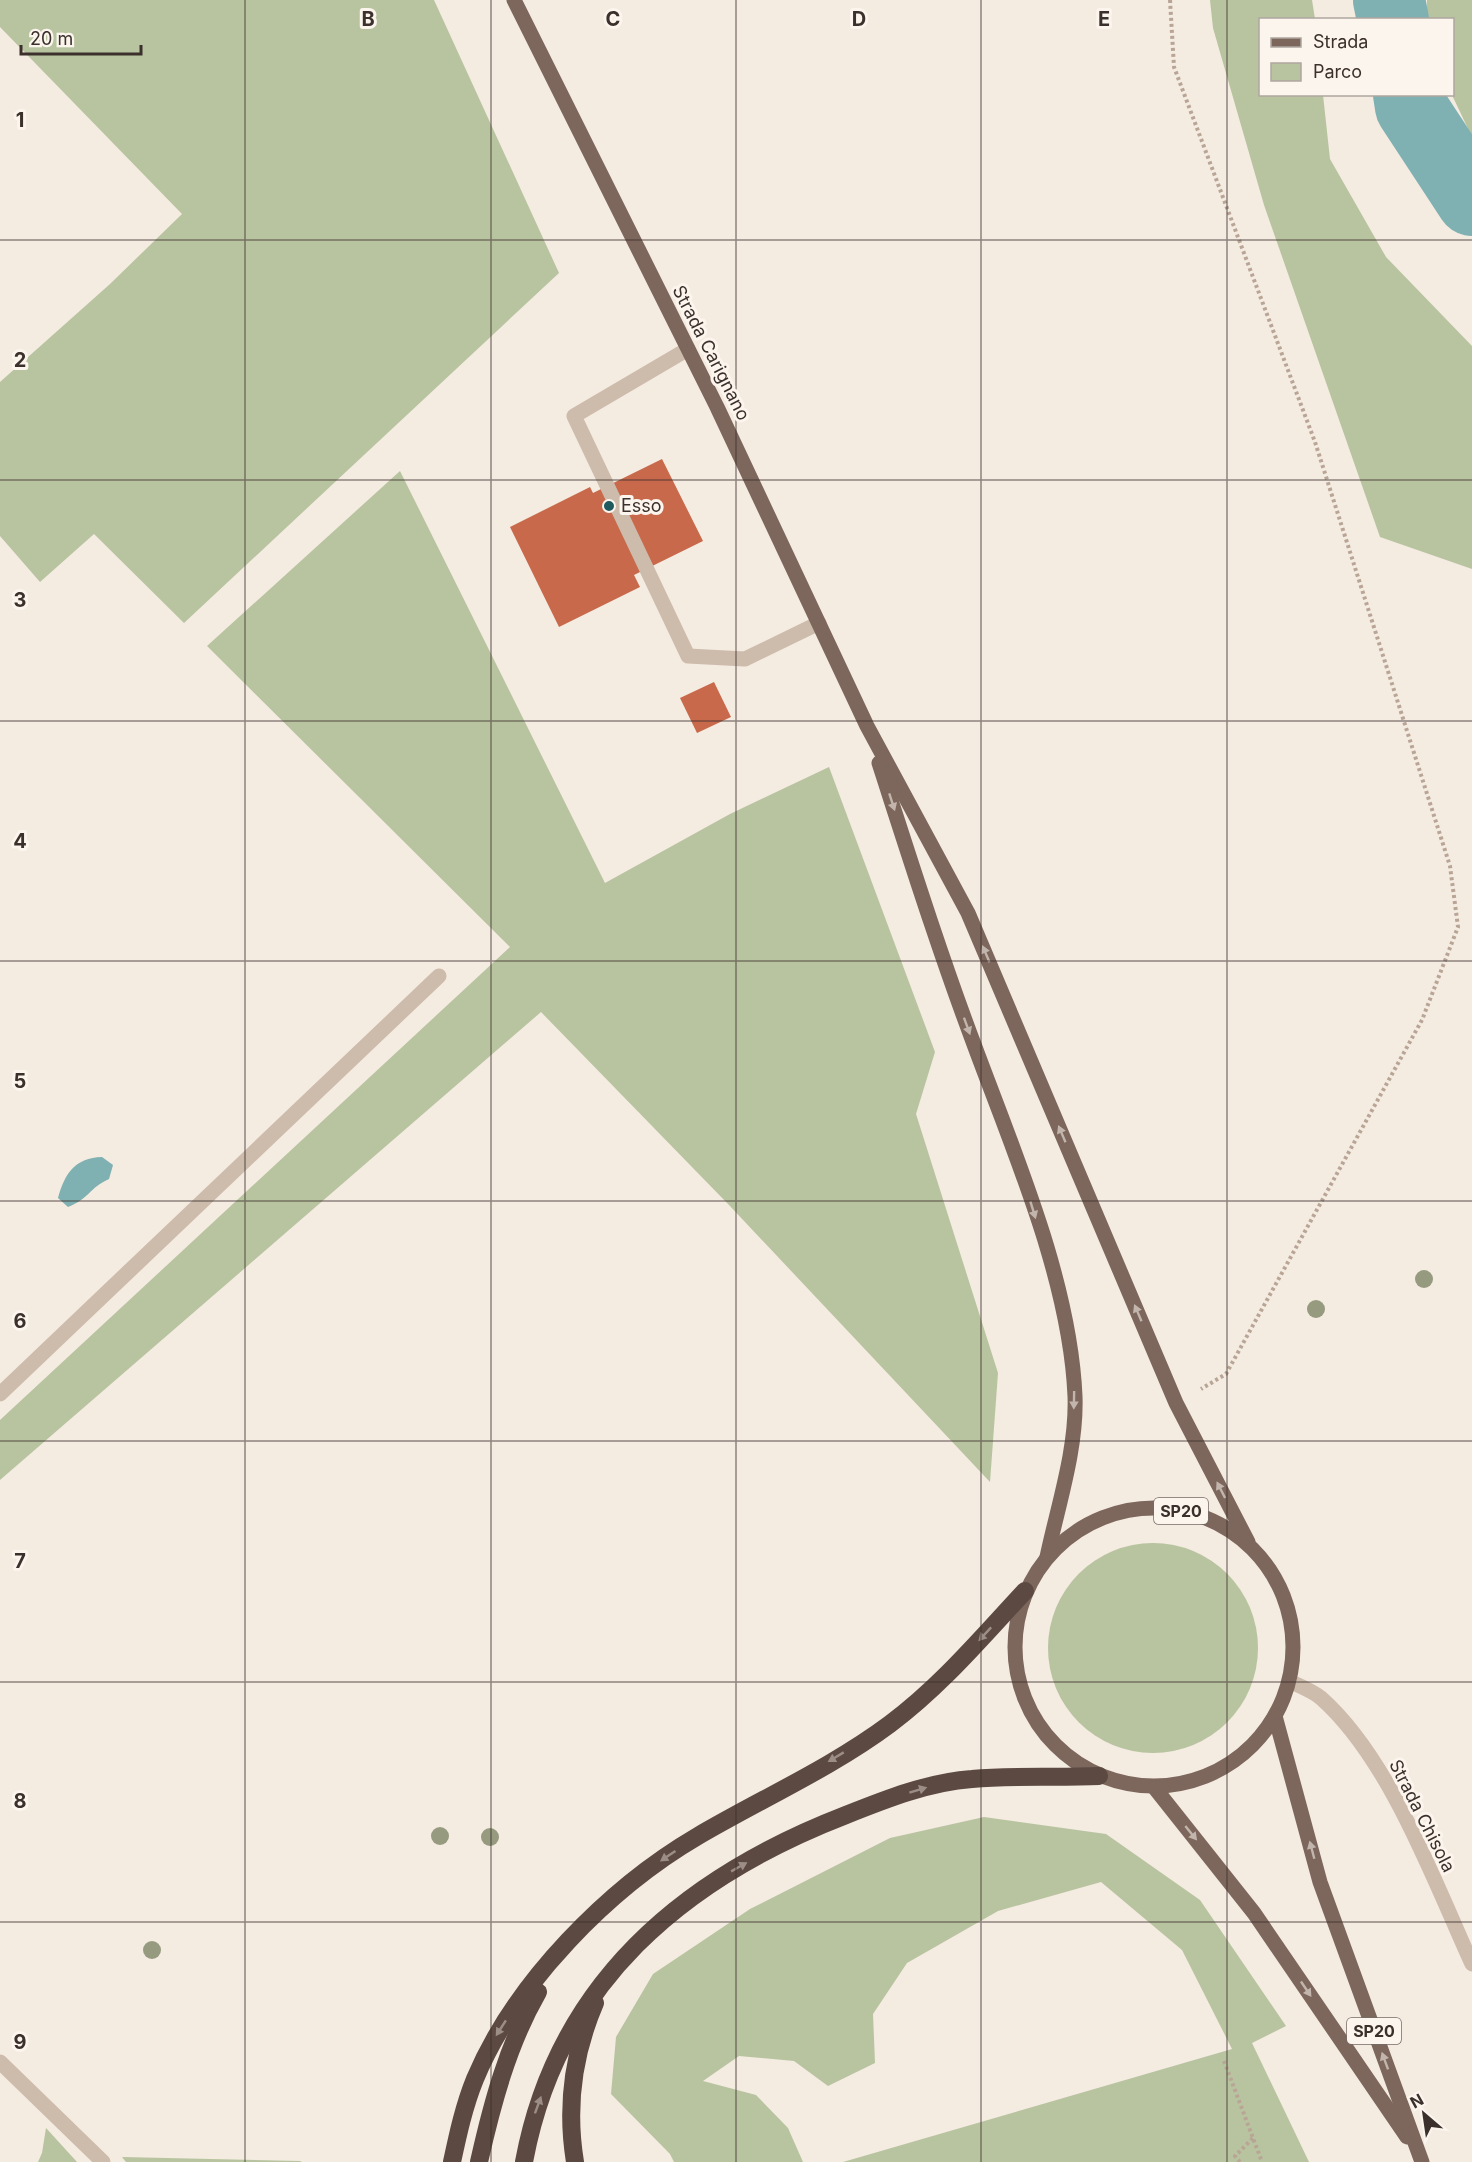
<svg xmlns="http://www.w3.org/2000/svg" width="1472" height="2162" font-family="Inter,sans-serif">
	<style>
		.green { fill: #b8c4a0 }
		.water { fill: #7fb0b2 }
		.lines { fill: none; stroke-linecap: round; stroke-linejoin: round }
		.river { stroke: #7fb0b2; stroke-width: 72 }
		.building { fill: #c8694b }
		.path { stroke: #b9a596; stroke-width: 4; stroke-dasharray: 3 3; stroke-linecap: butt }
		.minor { stroke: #cdbbac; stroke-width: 15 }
		.major { stroke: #7d675c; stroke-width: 15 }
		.highway { stroke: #5c4a42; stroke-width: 18 }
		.tree { fill: #969b7f }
		.oneway { fill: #c2b5ac }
		.oneway2 { fill: #9c8e87 }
		.grid { fill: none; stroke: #3b302b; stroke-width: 1.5; stroke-opacity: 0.55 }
		.poi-dot { fill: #1f5a5e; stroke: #fbf5ee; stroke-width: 2 }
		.labels { text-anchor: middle; stroke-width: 6; stroke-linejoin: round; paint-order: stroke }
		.shield { fill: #fbf5ee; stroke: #756b66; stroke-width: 1.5 }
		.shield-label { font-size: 16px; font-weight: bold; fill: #3b302b }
		.street-label { font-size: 18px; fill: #3b302b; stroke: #fbf5ee }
		.poi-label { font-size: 18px; fill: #3b302b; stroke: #fbf5ee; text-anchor: start }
		.grid-label { font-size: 20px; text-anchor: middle; font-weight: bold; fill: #3b302b; stroke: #fbf5ee; stroke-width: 6; stroke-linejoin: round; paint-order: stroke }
	</style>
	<rect width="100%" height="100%" fill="#f4ebe1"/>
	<g class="green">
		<path d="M0 0H434L559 273 184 623 94 534 40 582 0 536V382L110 284 182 214 0 27Z"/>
		<path d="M1210 0H1312L1315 19 1260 20V94L1323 95 1330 159 1386 257 1472 346V569L1380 537 1264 205 1213 28Z"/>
		<path d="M1427 0H1472V137L1452 95V20L1427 19Z"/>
		<path d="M400 471 605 883 730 814 829 767 935 1052 916 1114 998 1373 990 1482 729 1205 541 1012 0 1480V1420L510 947 207 646Z"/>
		<circle cx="1153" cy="1648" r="105"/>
		<path d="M984 1817 1106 1834 1200 1900 1286 2026 1252 2043 1309 2162H843L1232 2049 1182 1950 1101 1882 998 1911 907 1963 873 2014 875 2063 828 2086 794 2061 739 2056 703 2081 756 2095 788 2128 803 2162H674L670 2154 611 2094 616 2037 653 1974 750 1909 890 1838Z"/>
		<path d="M46 2128 77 2162H38L42 2153Z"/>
		<path d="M122 2157 300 2161 302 2162H126Z"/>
	</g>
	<path class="water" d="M102 1157 113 1165 109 1179C89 1188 89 1199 68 1207L58 1198C65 1173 75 1158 102 1157Z"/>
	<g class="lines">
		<g class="river">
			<path d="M1389 0 1393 20"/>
			<path d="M1409 94 1411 107 1472 200"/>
		</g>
	</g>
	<g class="building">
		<path d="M662 459 703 541 634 575 640 587 559 627 510 527 590 487 593 493Z"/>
		<path d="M714 682 731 717 697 733 680 698Z"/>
	</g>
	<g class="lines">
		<g class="path">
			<path d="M1170 0 1174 67 1315 442 1450 866 1458 927 1422 1020 1226 1374 1201 1389"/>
			<path d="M1224 2061 1262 2162"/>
			<path d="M1240 2162 1235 2156 1253 2138"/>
		</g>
		<g class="minor">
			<path d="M688 349 574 416 688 656 745 659 819 623"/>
			<path d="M0 1394 439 976"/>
			<path d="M1289 1681C1300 1686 1313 1691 1321 1698 1390 1759 1434 1881 1472 1964"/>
			<path d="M0 2062 103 2162"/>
		</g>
		<g class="major">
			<path d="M514 0 717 407 867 726 968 913 1176 1403 1248 1542"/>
			<path d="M879 763C910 859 940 954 975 1047 1015 1155 1070 1281 1075 1396 1077 1449 1058 1505 1047 1557"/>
			<circle cx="1154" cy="1647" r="139"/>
			<path d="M1275 1716 1320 1882 1422 2162"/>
			<path d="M1154 1787 1254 1913 1407 2137"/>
		</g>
		<g class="highway">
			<path d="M452 2162C458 2134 464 2106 475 2079 515 1983 609 1888 698 1836 761 1799 831 1768 890 1724 941 1686 982 1637 1025 1591"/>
			<path d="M479 2162C492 2104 508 2044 538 1992"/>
			<path d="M524 2162C557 1983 683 1878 846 1815 886 1799 929 1782 972 1779 1014 1775 1057 1778 1099 1776"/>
			<path d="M575 2162C566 2107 573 2054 595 2003"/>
		</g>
	</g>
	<g class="tree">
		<circle cx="1424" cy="1279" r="9"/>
		<circle cx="1316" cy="1309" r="9"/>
		<circle cx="440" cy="1836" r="9"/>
		<circle cx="490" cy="1837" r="9"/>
		<circle cx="152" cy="1950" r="9"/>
	</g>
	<defs><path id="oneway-solid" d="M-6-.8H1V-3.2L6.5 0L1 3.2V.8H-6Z" transform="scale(1.5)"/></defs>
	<g class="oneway">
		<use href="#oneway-solid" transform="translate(892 802) rotate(72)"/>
		<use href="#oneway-solid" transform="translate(986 954) rotate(-113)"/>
		<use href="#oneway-solid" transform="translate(967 1026) rotate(70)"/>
		<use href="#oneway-solid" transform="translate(1062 1134) rotate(-113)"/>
		<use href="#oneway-solid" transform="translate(1033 1210) rotate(73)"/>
		<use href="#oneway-solid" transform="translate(1138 1313) rotate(-113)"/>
		<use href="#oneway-solid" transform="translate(1074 1400) rotate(91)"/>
		<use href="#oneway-solid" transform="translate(1221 1490) rotate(-117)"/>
		<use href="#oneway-solid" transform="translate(1191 1833) rotate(51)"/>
		<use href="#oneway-solid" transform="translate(1312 1850) rotate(-105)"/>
		<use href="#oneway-solid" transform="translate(1306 1989) rotate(56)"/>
		<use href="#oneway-solid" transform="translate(1385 2061) rotate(-110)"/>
	</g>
	<g class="oneway2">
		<use href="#oneway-solid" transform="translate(985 1634) rotate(133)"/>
		<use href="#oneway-solid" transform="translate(836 1757) rotate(149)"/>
		<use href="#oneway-solid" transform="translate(918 1790) rotate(-17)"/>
		<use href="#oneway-solid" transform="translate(668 1856) rotate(146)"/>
		<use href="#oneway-solid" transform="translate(739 1867) rotate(-29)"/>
		<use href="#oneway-solid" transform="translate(501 2028) rotate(123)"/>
		<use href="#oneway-solid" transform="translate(538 2105) rotate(-70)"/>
	</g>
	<path class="grid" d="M245 0V2162M491 0V2162M736 0V2162M981 0V2162M1227 0V2162M0 240H1472M0 480H1472M0 721H1472M0 961H1472M0 1201H1472M0 1441H1472M0 1682H1472M0 1922H1472"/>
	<circle class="poi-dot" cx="609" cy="506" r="6"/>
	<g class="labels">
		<g class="shield">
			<rect x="1154" y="1498" width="54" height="26" rx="4.5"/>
			<rect x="1347" y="2018" width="54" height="26" rx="4.5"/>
		</g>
		<g class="shield-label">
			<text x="1181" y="1517">SP20</text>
			<text x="1374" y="2037">SP20</text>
		</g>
		<g class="street-label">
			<text transform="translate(711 353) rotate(63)" y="6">Strada Carignano</text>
			<text transform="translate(1422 1816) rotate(63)" y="6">Strada Chisola</text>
		</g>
		<g class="poi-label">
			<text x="621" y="512">Esso</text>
		</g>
	</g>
	<g class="grid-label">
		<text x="368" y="26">B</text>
		<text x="613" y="26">C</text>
		<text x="859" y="26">D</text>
		<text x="1104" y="26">E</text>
		<text x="20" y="127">1</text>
		<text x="20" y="367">2</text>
		<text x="20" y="607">3</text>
		<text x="20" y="848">4</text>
		<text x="20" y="1088">5</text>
		<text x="20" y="1328">6</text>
		<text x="20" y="1568">7</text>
		<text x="20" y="1808">8</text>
		<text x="20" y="2049">9</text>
	</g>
	<rect x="1259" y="18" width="195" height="78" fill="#fbf5ee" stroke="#aea6a0" stroke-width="1.5"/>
	<rect x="1271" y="38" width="30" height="9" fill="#7d675c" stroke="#aea6a0" stroke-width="1.5"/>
	<text x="1313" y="48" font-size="18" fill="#3b302b">Strada</text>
	<rect x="1271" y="63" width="30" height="18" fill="#b8c4a0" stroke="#aea6a0" stroke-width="1.5"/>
	<text x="1313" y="78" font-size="18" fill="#3b302b">Parco</text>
	<g transform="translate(1424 2114) rotate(331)" stroke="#fbf5ee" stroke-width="4.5" paint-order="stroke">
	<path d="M0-4.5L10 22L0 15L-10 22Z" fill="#3b302b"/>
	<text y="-9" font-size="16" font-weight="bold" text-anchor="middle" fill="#3b302b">N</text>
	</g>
	<path d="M21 45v9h120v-9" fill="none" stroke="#3b302b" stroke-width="3"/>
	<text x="30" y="45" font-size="18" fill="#3b302b" stroke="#fbf5ee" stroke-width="4.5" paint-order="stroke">20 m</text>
</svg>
